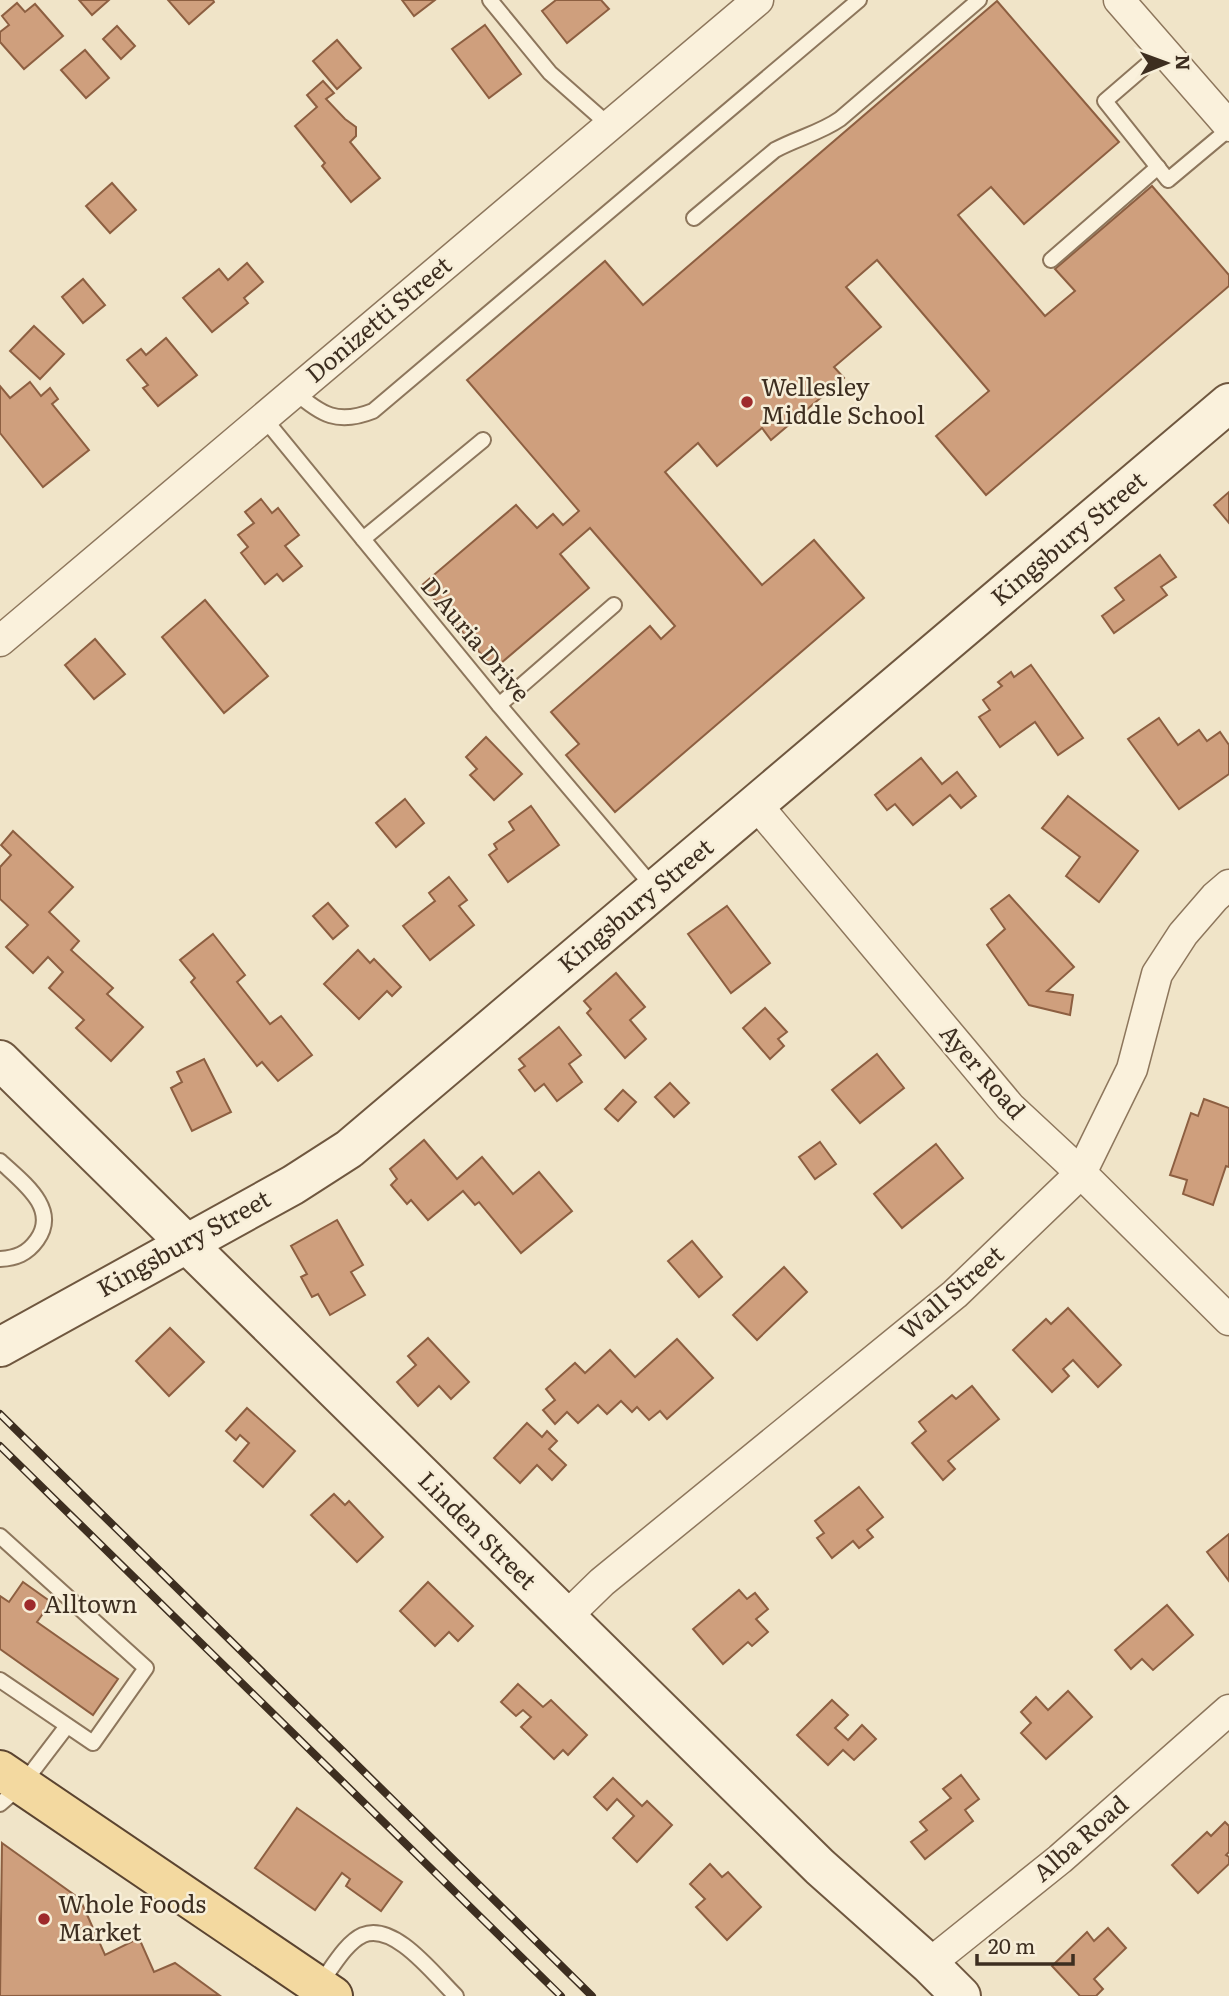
<svg xmlns="http://www.w3.org/2000/svg" width="1229" height="1996" font-family="Literata,serif">
	<style>
		.building { fill: #cf9f7d; stroke: #8d5f41; stroke-width: 2 }
		.lines { fill: none; stroke-linecap: round; stroke-linejoin: round }
		.lane-casing { stroke: #8d765c; stroke-width: 18 }
		.street-casing { stroke: #8d765c; stroke-width: 33 }
		.secondary-casing { stroke: #6f573f; stroke-width: 42 }
		.primary-casing { stroke: #5b4430; stroke-width: 42 }
		.lane { stroke: #faf1dc; stroke-width: 14 }
		.street { stroke: #faf1dc; stroke-width: 30 }
		.secondary { stroke: #faf1dc; stroke-width: 38 }
		.primary { stroke: #f3d9a0; stroke-width: 38 }
		.rail-casing { stroke: #3d2e20; stroke-width: 8 }
		.rail { stroke: #f7eed8; stroke-width: 5; stroke-dasharray: 16; stroke-linecap: butt }
		.poi-dot { fill: #9e2a2b; stroke: #f7eed8; stroke-width: 2.5 }
		.labels { text-anchor: middle; stroke-width: 5; stroke-linejoin: round; paint-order: stroke }
		.street-label { font-size: 24px; fill: #3d2e20; stroke: #f7eed8 }
		.poi-label { font-size: 24px; fill: #3d2e20; stroke: #f7eed8; text-anchor: start }
	</style>
	<rect width="100%" height="100%" fill="#f0e4c8"/>
	<g class="building">
		<path d="M79 0H109L92 15Z"/>
		<path d="M168 0H213L214 2 189 24Z"/>
		<path d="M402 0H435L414 16Z"/>
		<path d="M556 0H601L609 9 567 43 542 11Z"/>
		<path d="M997 1 1119 142 1024 224 991 187 958 215 1045 316 1075 291 1055 269 1152 186 1229 275V286L986 495 936 436 989 391 877 260 846 287 881 327 834 367 844 378 771 440 762 428 717 466 698 443 665 472 762 585 814 540 864 598 615 812 566 755 579 744 551 712 650 626 661 639 675 626 590 528 560 554 589 588 494 669 422 585 516 505 537 528 553 514 563 525 579 511 467 380 605 261 643 305Z"/>
		<path d="M17 3 25 12 35 4 63 36 24 69 0 42V32L9 25 2 16Z"/>
		<path d="M485 25 521 74 489 98 452 49Z"/>
		<path d="M117 26 135 46 121 59 103 39Z"/>
		<path d="M337 40 361 68 337 89 313 61Z"/>
		<path d="M85 50 109 78 86 98 61 70Z"/>
		<path d="M323 81 334 93 326 99 345 119 356 127V136L350 142 380 178 351 202 322 166 325 163 295 126 317 107 307 95Z"/>
		<path d="M112 183 136 210 110 233 86 206Z"/>
		<path d="M247 263 263 282 244 298 248 303 212 332 183 298 219 269 228 280Z"/>
		<path d="M83 279 105 305 83 323 62 297Z"/>
		<path d="M34 326 64 354 40 379 10 351Z"/>
		<path d="M166 338 197 375 158 406 143 388 148 385 127 360 141 349 146 355Z"/>
		<path d="M30 382 41 396 50 388 58 399 52 404 89 450 43 487 0 433V386L10 398Z"/>
		<path d="M1229 492V523L1214 505Z"/>
		<path d="M261 499 272 513 278 508 299 535 285 546 302 566 283 581 277 574 265 584 241 553 248 547 238 535 254 523 245 512Z"/>
		<path d="M1160 555 1176 577 1161 587 1167 595 1114 633 1102 616 1124 600 1115 588Z"/>
		<path d="M205 600 268 676 224 713 162 637Z"/>
		<path d="M95 639 125 674 94 699 65 665Z"/>
		<path d="M1031 665 1083 738 1058 755 1035 722 1000 747 979 717 990 710 983 700 1002 686 998 682 1011 672 1014 677Z"/>
		<path d="M1159 718 1178 745 1199 730 1207 741 1220 732 1229 745V774L1179 809 1128 739Z"/>
		<path d="M486 737 522 774 494 800 470 775 477 769 466 757Z"/>
		<path d="M921 758 942 784 957 772 976 796 961 808 950 795 913 825 895 804 887 810 875 795Z"/>
		<path d="M1068 796 1138 851 1099 902 1066 876 1080 857 1042 828Z"/>
		<path d="M405 799 424 823 396 847 376 823Z"/>
		<path d="M531 806 559 845 508 882 489 855 497 849 494 844 514 830 509 822Z"/>
		<path d="M13 831 73 887 49 912 79 941 71 950 113 988 107 994 143 1027 111 1061 76 1028 84 1020 49 988 63 972 48 957 33 973 6 947 28 925 0 899V867L11 855 1 845Z"/>
		<path d="M449 877 467 900 459 906 474 925 430 960 403 926 435 901 429 893Z"/>
		<path d="M1009 895 1074 967 1047 991 1073 995 1070 1015 1029 1005 987 945 1005 929 991 909Z"/>
		<path d="M328 903 348 926 333 939 313 916Z"/>
		<path d="M727 906 770 963 731 993 688 934Z"/>
		<path d="M213 934 245 975 237 982 270 1024 281 1016 312 1055 278 1081 262 1062 257 1066 191 982 195 978 180 960Z"/>
		<path d="M358 950 370 963 374 959 401 987 392 996 387 991 359 1019 324 984Z"/>
		<path d="M616 973 645 1007 630 1020 646 1039 625 1058 587 1013 591 1009 584 1001Z"/>
		<path d="M765 1008 787 1032 778 1039 784 1046 770 1059 743 1028Z"/>
		<path d="M559 1027 581 1055 569 1064 582 1082 557 1101 544 1084 535 1091 519 1070 525 1066 519 1059Z"/>
		<path d="M877 1054 904 1088 860 1123 832 1090Z"/>
		<path d="M204 1059 231 1112 192 1131 171 1088 182 1082 177 1072Z"/>
		<path d="M670 1083 689 1103 674 1117 655 1097Z"/>
		<path d="M623 1090 636 1102 618 1121 605 1109Z"/>
		<path d="M1204 1099 1229 1108V1167L1226 1166 1213 1205 1183 1194 1187 1180 1170 1175 1191 1113 1198 1116Z"/>
		<path d="M424 1140 457 1179 482 1157 513 1194 539 1172 572 1211 521 1253 479 1202 475 1205 463 1191 428 1220 411 1200 407 1204 391 1185 397 1179 390 1169Z"/>
		<path d="M820 1142 836 1164 815 1179 799 1157Z"/>
		<path d="M936 1144 963 1178 902 1228 874 1194Z"/>
		<path d="M337 1220 363 1265 351 1272 365 1295 330 1315 318 1294 312 1297 301 1277 307 1274 291 1246Z"/>
		<path d="M692 1241 722 1277 699 1297 668 1261Z"/>
		<path d="M784 1267 807 1292 757 1340 733 1315Z"/>
		<path d="M1068 1308 1121 1365 1098 1387 1073 1360 1063 1369 1069 1376 1052 1392 1013 1350 1046 1319 1051 1324Z"/>
		<path d="M170 1328 204 1362 169 1396 136 1361Z"/>
		<path d="M428 1338 469 1382 451 1399 439 1386 418 1406 397 1382 416 1365 408 1356Z"/>
		<path d="M677 1339 713 1378 667 1419 660 1411 649 1420 637 1407 632 1412 621 1401 607 1414 598 1405 578 1423 567 1412 555 1424 543 1410 555 1400 546 1389 575 1363 585 1373 610 1350 635 1377Z"/>
		<path d="M972 1386 999 1419 948 1461 955 1469 943 1480 912 1443 926 1431 919 1422 952 1395 956 1399Z"/>
		<path d="M247 1408 295 1451 263 1487 234 1461 249 1443 240 1435 236 1440 226 1431Z"/>
		<path d="M527 1423 542 1437 547 1431 557 1441 549 1449 566 1465 552 1480 537 1465 520 1483 494 1458Z"/>
		<path d="M859 1487 883 1517 867 1530 873 1537 859 1548 853 1541 832 1558 817 1538 824 1533 815 1521Z"/>
		<path d="M334 1494 345 1505 349 1501 383 1537 357 1562 311 1515Z"/>
		<path d="M1229 1534V1581L1207 1552Z"/>
		<path d="M23 1582 51 1602 37 1622 118 1679 93 1715 0 1649V1596L9 1602Z"/>
		<path d="M428 1582 473 1626 458 1641 449 1632 435 1646 400 1611Z"/>
		<path d="M739 1590 747 1599 755 1593 768 1609 756 1619 768 1632 752 1646 748 1642 723 1664 693 1629Z"/>
		<path d="M1167 1605 1193 1635 1153 1670 1142 1659 1131 1669 1115 1650Z"/>
		<path d="M518 1684 543 1707 551 1700 587 1735 568 1755 563 1750 554 1759 521 1727 531 1717 523 1710 516 1716 501 1702Z"/>
		<path d="M1068 1691 1092 1717 1046 1759 1021 1733 1031 1723 1021 1712 1036 1697 1048 1710Z"/>
		<path d="M832 1700 848 1715 835 1728 848 1740 862 1725 876 1739 854 1760 843 1750 828 1765 797 1735Z"/>
		<path d="M961 1775 979 1799 965 1810 973 1821 925 1859 911 1842 927 1830 920 1822 951 1798 943 1789Z"/>
		<path d="M613 1778 642 1806 647 1801 672 1825 637 1862 613 1838 634 1816 617 1799 607 1810 594 1797Z"/>
		<path d="M297 1808 402 1882 381 1911 346 1886 350 1879 342 1873 315 1910 255 1868Z"/>
		<path d="M1225 1822 1229 1826V1852L1226 1855 1229 1857V1864L1198 1893 1172 1865 1207 1832 1211 1836Z"/>
		<path d="M2 1843 80 1899 105 1955 139 1938 154 1972 175 1963 219 1995 0 1996Z"/>
		<path d="M710 1864 722 1877 728 1872 761 1907 727 1940 696 1907 705 1899 690 1884Z"/>
		<path d="M1108 1928 1126 1948 1094 1979 1103 1989 1096 1996H1080L1052 1966 1087 1932 1094 1941Z"/>
	</g>
	<g class="lines">
		<defs>
			<g id="lane">
				<path d="M490 0 550 73 610 126"/>
				<path d="M1163 51 1105 101 1168 180 1229 129"/>
				<path d="M694 218 775 150C797 138 820 133 840 119L979 0"/>
				<path d="M1051 260 1158 167"/>
				<path d="M294 391C321 415 338 425 373 411L859 0"/>
				<path d="M263 417 499 705 655 889"/>
				<path d="M363 539 483 440"/>
				<path d="M499 705 614 605"/>
				<path d="M0 1161C21 1181 60 1208 37 1240 27 1254 16 1258 0 1259"/>
				<path d="M0 1536 146 1668 93 1743 0 1680"/>
				<path d="M0 1804 22 1785 67 1726"/>
				<path d="M319 1985C331 1970 345 1943 363 1935 395 1922 435 1976 456 1996"/>
			</g>
			<g id="street">
				<path d="M1119 0 1229 126"/>
				<path d="M0 641 758 0"/>
				<path d="M756 804 1010 1107 1081 1173 1229 1320"/>
				<path d="M565 1618 602 1582 955 1294 1081 1173 1132 1069 1157 974 1183 934 1215 897 1229 885"/>
				<path d="M929 1964 1060 1859 1229 1710"/>
			</g>
			<g id="secondary">
				<path d="M0 1060 820 1867 929 1964 961 1996"/>
				<path d="M0 1347 293 1185 349 1149 1229 403"/>
			</g>
			<path id="primary" d="M0 1770 333 1996"/>
		</defs>
		<use href="#lane" class="lane-casing"/>
		<use href="#street" class="street-casing"/>
		<use href="#secondary" class="secondary-casing"/>
		<use href="#primary" class="primary-casing"/>
		<use href="#lane" class="lane"/>
		<use href="#street" class="street"/>
		<use href="#secondary" class="secondary"/>
		<use href="#primary" class="primary"/>
		<defs>
			<g id="rail">
				<path d="M0 1414 592 1996"/>
				<path d="M0 1446 561 1996"/>
			</g>
		</defs>
		<use href="#rail" class="rail-casing"/>
		<use href="#rail" class="rail"/>
	</g>
	<g class="poi-dot">
		<circle cx="747" cy="402" r="7"/>
		<circle cx="30" cy="1605" r="7"/>
		<circle cx="44" cy="1919" r="7"/>
	</g>
	<g class="labels">
		<g class="street-label">
			<text transform="translate(379 320) rotate(-40)" y="8">Donizetti Street</text>
			<text transform="translate(1069 539) rotate(-40)" y="8">Kingsbury Street</text>
			<text transform="translate(475 640) rotate(50)" y="8">D'Auria Drive</text>
			<text transform="translate(636 906) rotate(-40)" y="8">Kingsbury Street</text>
			<text transform="translate(982 1072) rotate(49)" y="8">Ayer Road</text>
			<text transform="translate(184 1244) rotate(-29)" y="8">Kingsbury Street</text>
			<text transform="translate(952 1293) rotate(-41)" y="8">Wall Street</text>
			<text transform="translate(477 1531) rotate(45)" y="8">Linden Street</text>
			<text transform="translate(1081 1839) rotate(-41)" y="8">Alba Road</text>
		</g>
		<g class="poi-label">
			<text x="761" y="396">Wellesley<tspan x="761" dy="28">Middle School</tspan></text>
			<text x="44" y="1613">Alltown</text>
			<text x="58" y="1913">Whole Foods<tspan x="58" dy="28">Market</tspan></text>
		</g>
	</g>
	<g transform="translate(1166 63) rotate(89)" stroke="#f7eed8" stroke-width="5" paint-order="stroke">
	<path d="M0-5L12 26L0 18L-12 26Z" fill="#3d2e20"/>
	<text y="-10" font-size="19" font-weight="bold" text-anchor="middle" fill="#3d2e20">N</text>
	</g>
	<path d="M977 1954v10h96v-10" fill="none" stroke="#3d2e20" stroke-width="3.5"/>
	<text x="988" y="1954" font-size="21" fill="#3d2e20" stroke="#f7eed8" stroke-width="5" paint-order="stroke">20 m</text>
</svg>
